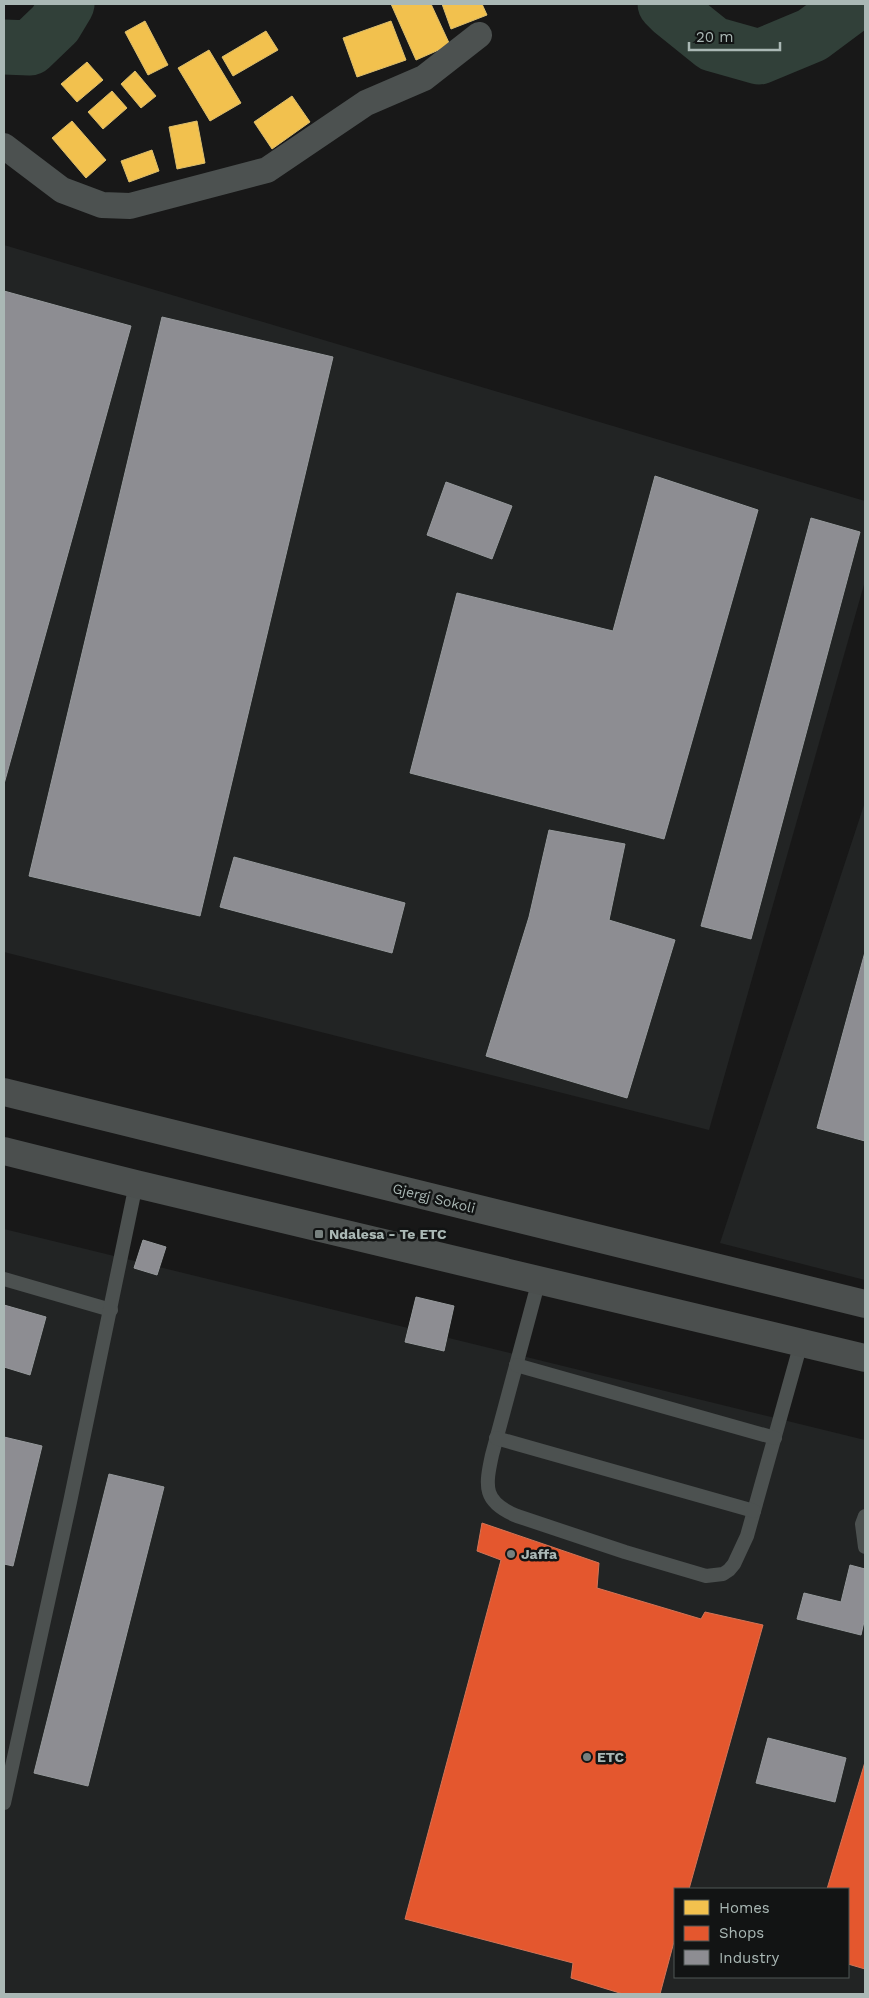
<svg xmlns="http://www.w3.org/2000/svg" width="869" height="1998" font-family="'Work Sans',sans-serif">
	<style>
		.built { fill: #222424; fill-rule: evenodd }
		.homes { fill: #f2c14e; stroke: #dcbe6d }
		.shops { fill: #e4572e; stroke: #d37456 }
		.industry { fill: #8d8d92; stroke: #969a9c }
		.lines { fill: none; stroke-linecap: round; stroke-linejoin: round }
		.river { stroke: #314039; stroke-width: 55 }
		.lane { stroke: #4c5150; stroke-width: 14 }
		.street { stroke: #4c5150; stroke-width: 26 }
		.secondary { stroke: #4b4f4e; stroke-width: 28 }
		.poi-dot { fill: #77807e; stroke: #121414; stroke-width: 2 }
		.labels { text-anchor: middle; stroke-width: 5; stroke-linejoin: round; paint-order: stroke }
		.street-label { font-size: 14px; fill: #aab8b5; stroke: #121414 }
		.poi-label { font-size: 14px; font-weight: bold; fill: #aab8b5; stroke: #121414; text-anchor: start }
	</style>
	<rect width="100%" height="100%" fill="#181818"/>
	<g class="built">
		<path d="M4 245 865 501V581L709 1130 4 952Z"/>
		<path d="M865 802V1280L720 1243Z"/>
		<path d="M4 1229 865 1440V1994H4ZM675 1889H848V1977H675Z"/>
	</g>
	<g class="homes">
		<path d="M391 4H431L450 45 416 60Z"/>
		<path d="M442 4H482L487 15 451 29Z"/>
		<path d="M145 21 168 65 148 75 125 32Z"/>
		<path d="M391 21 406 60 357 77 343 38Z"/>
		<path d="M266 31 278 50 233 76 222 57Z"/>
		<path d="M209 50 241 103 210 121 178 68Z"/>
		<path d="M87 62 103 80 77 102 61 84Z"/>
		<path d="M135 71 156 96 141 108 121 84Z"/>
		<path d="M112 91 127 108 103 129 88 112Z"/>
		<path d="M292 96 310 122 272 149 254 122Z"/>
		<path d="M72 121 106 160 86 178 52 138Z"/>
		<path d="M197 121 205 163 177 169 169 127Z"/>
		<path d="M152 150 159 171 129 182 121 161Z"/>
	</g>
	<g class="shops">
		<path d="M482 1523 599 1563 597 1588 701 1619 705 1612 763 1625 689 1889H675V1938L660 1994H623L571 1978 573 1963 405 1919 501 1560 477 1551Z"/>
		<path d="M865 1762V1969L848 1964V1889H827Z"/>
	</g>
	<g class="industry">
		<path d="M4 291 131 326 4 784Z"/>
		<path d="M162 317 333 357 200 916 29 876Z"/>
		<path d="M655 476 758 510 664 839 410 773 457 593 613 631Z"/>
		<path d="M446 482 512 506 492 559 427 535Z"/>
		<path d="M811 518 860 532 751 939 701 926Z"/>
		<path d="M549 830 625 844 609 920 675 940 627 1098 486 1056 529 917Z"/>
		<path d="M234 857 405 903 392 953 220 907Z"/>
		<path d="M865 952V1141L817 1128Z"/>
		<path d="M143 1240 166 1247 157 1275 134 1268Z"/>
		<path d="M416 1297 454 1306 444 1351 405 1342Z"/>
		<path d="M4 1305 46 1317 30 1375 4 1367Z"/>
		<path d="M4 1437 42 1446 13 1566 4 1564Z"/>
		<path d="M109 1474 164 1487 88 1786 34 1773Z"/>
		<path d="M850 1565 865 1569V1617L861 1635 797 1619 804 1593 841 1602Z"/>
		<path d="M768 1738 846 1758 835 1802 756 1783Z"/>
	</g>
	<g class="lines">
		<g class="river">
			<path d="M665 4 672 11 713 44 759 57 812 35 854 4"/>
			<path d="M4 47 30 48 55 24 67 4"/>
		</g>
		<g class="lane">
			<path d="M4 1279 111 1310"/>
			<path d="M539 1280 492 1455C485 1487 483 1502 517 1516L625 1552 706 1576 723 1574 729 1570 734 1564 747 1536 801 1343"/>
			<path d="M516 1365 775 1438"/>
			<path d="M496 1438 754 1511"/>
			<path d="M865 1516 862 1524 865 1547"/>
			<path d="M4 1803 70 1502 136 1184"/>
		</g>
		<path class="street" d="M4 146 62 190 102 205 130 206 267 170 366 103 424 78 479 35"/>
		<g class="secondary">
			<path d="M4 1092 865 1304"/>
			<path d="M4 1151 136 1184 865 1358"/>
		</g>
	</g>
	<g class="poi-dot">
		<rect x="314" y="1229" width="10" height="10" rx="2.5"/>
		<circle cx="511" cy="1554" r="5"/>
		<circle cx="587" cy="1757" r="5"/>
	</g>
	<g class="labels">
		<g class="street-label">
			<text transform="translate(434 1198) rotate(14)" y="5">Gjergj Sokoli</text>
		</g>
		<g class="poi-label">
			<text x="329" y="1239">Ndalesa - Te ETC</text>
			<text x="521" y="1559">Jaffa</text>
			<text x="597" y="1762">ETC</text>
		</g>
	</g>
	<rect width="869" height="1998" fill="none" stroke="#aab8b5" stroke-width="10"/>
	<rect x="674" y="1888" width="175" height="90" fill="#121414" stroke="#4f5654"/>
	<rect x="684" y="1900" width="25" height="15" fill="#f2c14e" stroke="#4f5654"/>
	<text x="719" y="1913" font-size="15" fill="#aab8b5">Homes</text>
	<rect x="684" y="1926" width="25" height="15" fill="#e4572e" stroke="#4f5654"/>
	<text x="719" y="1938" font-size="15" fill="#aab8b5">Shops</text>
	<rect x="684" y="1950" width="25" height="15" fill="#8d8d92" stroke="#4f5654"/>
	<text x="719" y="1963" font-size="15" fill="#aab8b5">Industry</text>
	<path d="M689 42v8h91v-8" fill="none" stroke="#aab8b5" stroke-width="2.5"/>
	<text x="696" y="42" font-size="15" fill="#aab8b5" stroke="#121414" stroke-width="4" paint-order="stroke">20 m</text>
</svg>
